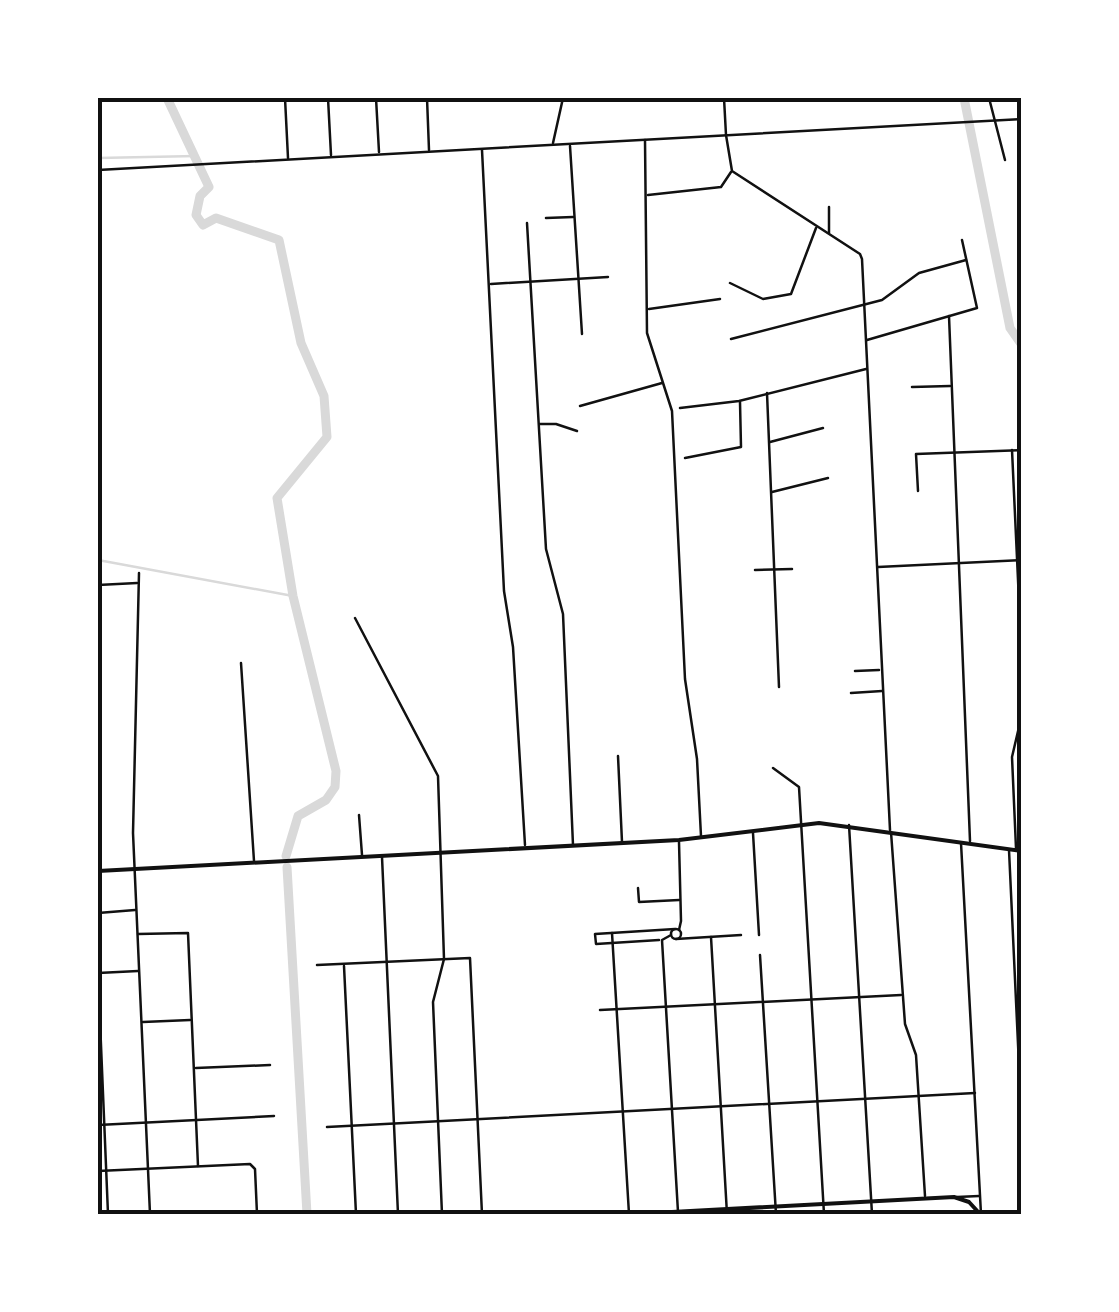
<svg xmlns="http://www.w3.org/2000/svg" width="1119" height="1312" font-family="'Nunito Sans',sans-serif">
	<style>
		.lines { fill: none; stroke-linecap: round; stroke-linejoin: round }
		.stream { stroke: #d9d9d9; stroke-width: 2.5 }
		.river { stroke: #d9d9d9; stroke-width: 9 }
		.minor { stroke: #111; stroke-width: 2.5 }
		.tertiary { stroke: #111; stroke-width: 2.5 }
		.primary { stroke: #111; stroke-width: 4 }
		.neatline { fill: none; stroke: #111; stroke-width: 4 }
	</style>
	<rect width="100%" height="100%" fill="#fff"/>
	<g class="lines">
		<g class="stream">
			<path d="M98 158 196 156"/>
			<path d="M98 560 293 596"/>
		</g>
		<g class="river">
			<path d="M167 98 209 187 200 196 196 215 203 225 216 218 279 240 301 343 324 396 327 437 277 498 293 596 336 771 335 787 326 800 298 816 286 856"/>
			<path d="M964 98 1010 328 1022 345"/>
			<path d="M287 867 307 1214"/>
		</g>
		<g class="minor">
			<path d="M285 98 288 158"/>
			<path d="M328 98 331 155"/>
			<path d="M376 98 379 152"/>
			<path d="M427 98 429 150"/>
			<path d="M724 98 726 135"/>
			<path d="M989 98 1005 160"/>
			<path d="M645 140 647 333 672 411 685 679 697 759 701 836"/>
			<path d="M553 143 563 98"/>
			<path d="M570 146 582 334"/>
			<path d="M482 150 504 591 513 647 525 845"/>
			<path d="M648 195 721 187 731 172"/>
			<path d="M546 218 573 217"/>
			<path d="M527 223 546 549 563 614 573 845"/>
			<path d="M829 233V207"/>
			<path d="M730 283 763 299 791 294 816 228"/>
			<path d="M491 284 608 277"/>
			<path d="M649 309 720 299"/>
			<path d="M949 316 970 841"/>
			<path d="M731 339 882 300 919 273 966 260"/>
			<path d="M867 340 977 308 962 240"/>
			<path d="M912 387 950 386"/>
			<path d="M767 393 779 687"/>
			<path d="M580 406 662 383"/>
			<path d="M680 408 739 401 866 369"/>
			<path d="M540 424H556L577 431"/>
			<path d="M770 442 823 428"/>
			<path d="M1012 450 1022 666"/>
			<path d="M685 458 741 447 740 402"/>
			<path d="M918 491 916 454 1022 450"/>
			<path d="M772 492 828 478"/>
			<path d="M755 570 792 569"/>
			<path d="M139 573 133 833 150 1214"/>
			<path d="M98 585 137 583"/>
			<path d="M355 618 438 776 444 959 433 1002 442 1214"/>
			<path d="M241 663 254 861"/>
			<path d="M855 671 879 670"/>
			<path d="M98 688H99"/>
			<path d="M851 693 882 691"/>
			<path d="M618 756 622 842"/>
			<path d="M773 768 799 787 824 1214"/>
			<path d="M359 815 362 855"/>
			<path d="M849 825 872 1214"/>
			<path d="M891 832 905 1024 916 1055 925 1196"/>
			<path d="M753 833 759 935"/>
			<path d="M961 843 981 1214"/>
			<path d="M1016 848 1012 757 1022 714"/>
			<path d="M1009 850 1022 1130"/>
			<path d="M382 857 398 1214"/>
			<path d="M638 888 639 902 679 900"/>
			<path d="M98 913 135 910"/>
			<path d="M612 933 629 1214"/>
			<path d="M138 934 188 933 198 1166"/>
			<path d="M711 937 727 1214"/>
			<path d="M676 939 741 935"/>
			<path d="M659 940 596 944 595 934 675 929"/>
			<path d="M760 955 776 1214"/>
			<path d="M317 965 470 958 482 1214"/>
			<path d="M344 966 356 1214"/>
			<path d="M600 1010 901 995"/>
			<path d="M143 1022 190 1020"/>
			<path d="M196 1068 270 1065"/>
			<path d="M98 1125 274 1116"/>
			<path d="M327 1127 975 1093"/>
			<path d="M98 1171 250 1164 255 1169 257 1214"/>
			<path d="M957 1197 979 1196"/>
			<path d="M108 1214 98 973 138 971"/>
		</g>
		<g class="tertiary">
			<path d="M726 135 732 171 860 254 862 259 890 830"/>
			<path d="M98 170 1022 119"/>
			<path d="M878 567 1022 560"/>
			<path d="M679 842 681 921 679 930"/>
			<circle cx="676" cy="934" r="5"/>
			<path d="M671 935 662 940 678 1212"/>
		</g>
		<g class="primary">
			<path d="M98 871 679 840 819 823 1022 851"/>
			<path d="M273 1214H303"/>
			<path d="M635 1214 954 1197 969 1202 980 1214"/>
		</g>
	</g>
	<rect width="1119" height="1312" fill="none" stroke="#ffffff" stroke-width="200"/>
	<rect x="100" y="100" width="919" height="1112" class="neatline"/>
</svg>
